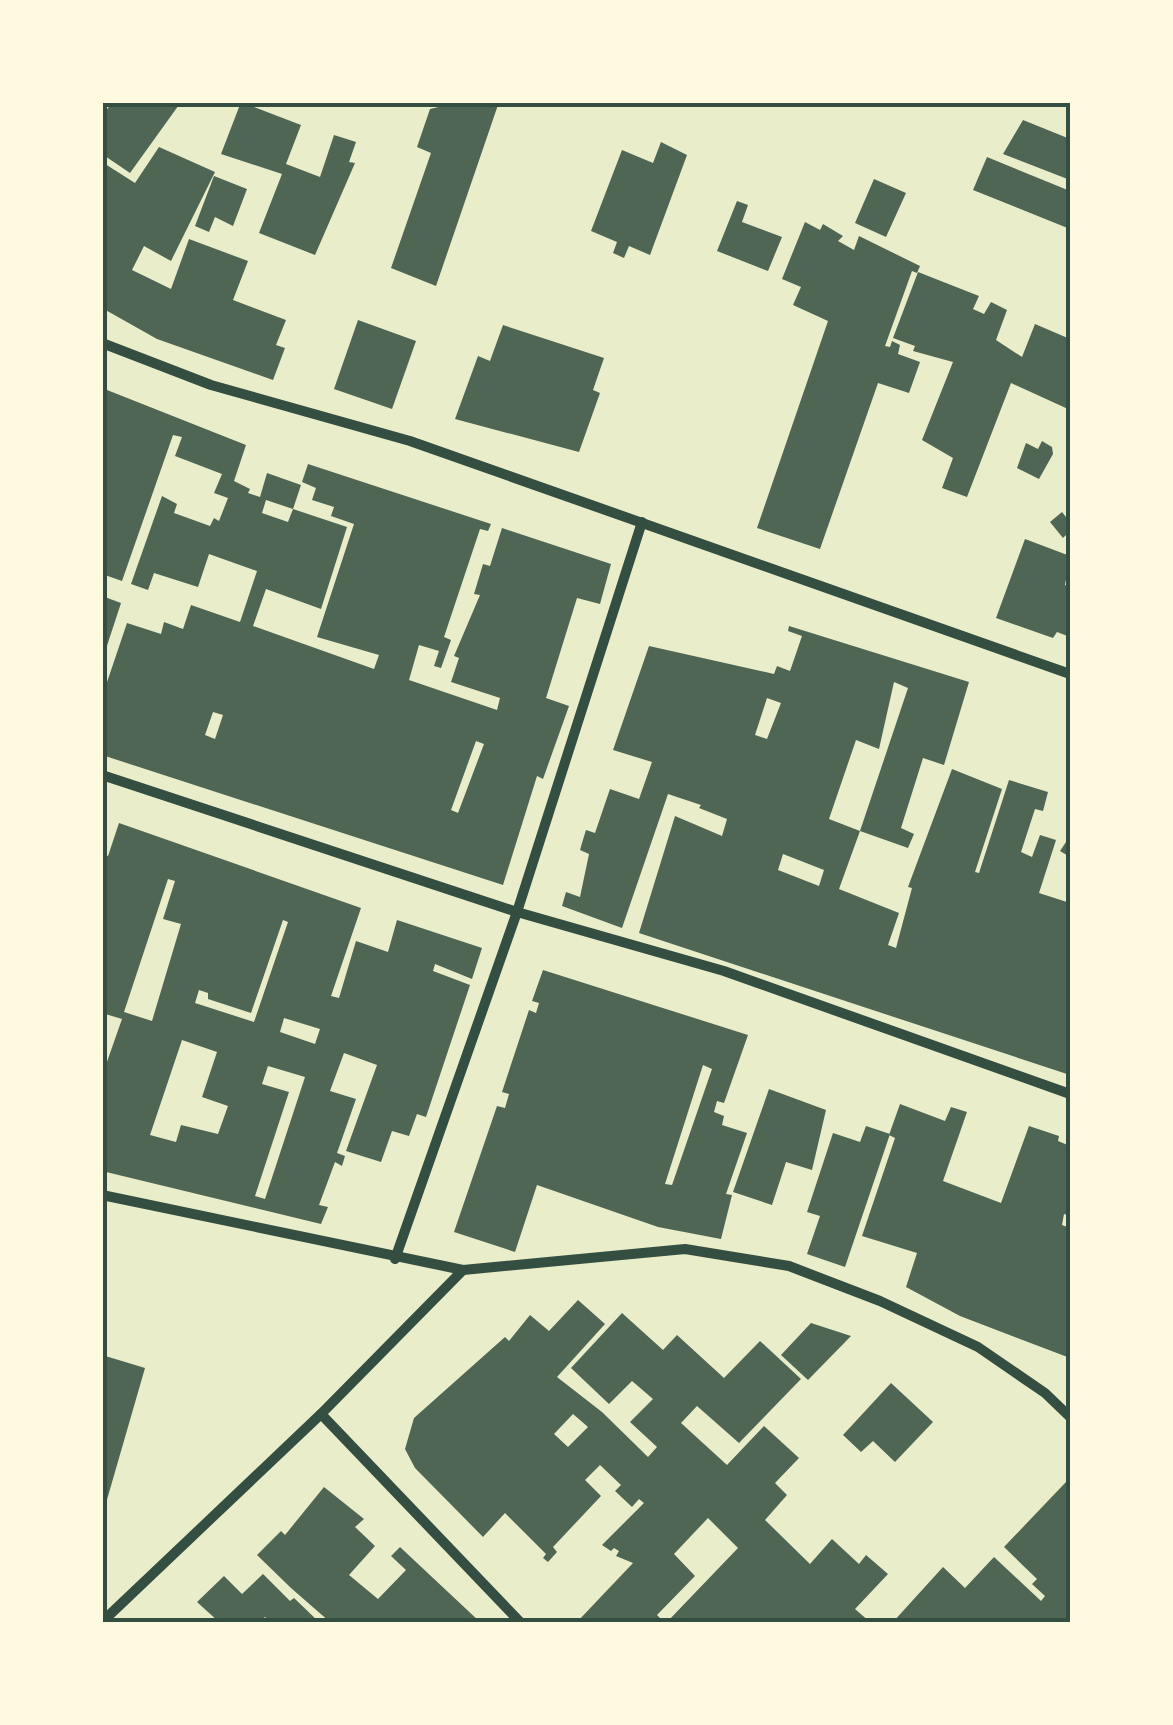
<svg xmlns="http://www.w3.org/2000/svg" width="1173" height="1725" font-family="'PT Sans',sans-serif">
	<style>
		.building { fill: #4f6655; fill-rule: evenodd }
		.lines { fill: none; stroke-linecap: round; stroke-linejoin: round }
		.minor { stroke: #344e41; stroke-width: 10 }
		.neatline { fill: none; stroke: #344e41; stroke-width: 4 }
	</style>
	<rect width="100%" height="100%" fill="#e9edc9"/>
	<g class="building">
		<path d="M112 102H181L130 173 102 154V117Z"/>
		<path d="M241 102 301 125 286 164 320 177 334 135 356 142 349 162 355 163 315 255 259 233 282 174 221 154Z"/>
		<path d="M460 102H499L436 286 391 268 431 153 417 147 430 109Z"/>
		<path d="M1023 120 1070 139V180L1003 154Z"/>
		<path d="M661 142 687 155 650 255 629 246 624 258 613 253 617 242 591 231 622 150 653 163Z"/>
		<path d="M159 147 215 172 171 261 144 246 132 270 171 289 189 239 248 261 233 300 286 320 276 345 285 348 273 380 157 339 102 308V162L135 183Z"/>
		<path d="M987 157 1070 191V229L973 190Z"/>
		<path d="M214 176 247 189 233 226 215 217 209 232 195 226Z"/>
		<path d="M874 179 906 193 886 237 855 223Z"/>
		<path d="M737 201 748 205 742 222 782 237 768 271 717 251Z"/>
		<path d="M805 222 820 230 823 224 843 236 838 241 854 250 859 236 920 266 917 273 912 271 885 346 890 347 892 341 900 345 898 354 920 362 909 393 878 383 820 549 757 528 828 321 793 305 801 287 782 279Z"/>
		<path d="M918 272 979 296 973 309 984 314 991 302 1007 310 996 340 1022 357 1035 324 1070 339 1068 409 1011 383 967 497 942 488 953 458 922 440 953 362 913 351 915 346 893 338Z"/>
		<path d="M358 320 416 341 392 409 334 389Z"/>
		<path d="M503 325 604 358 593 390 600 393 579 452 455 419 478 356 490 361Z"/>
		<path d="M102 388 246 445 234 481 250 489 248 493 260 497 267 473 301 485 293 509 347 527 321 609 266 589 253 626 374 669 379 655 317 637 354 524 331 516 334 507 312 500 316 488 302 482 308 464 491 524 488 531 480 529 444 637 451 640 441 668 434 666 439 651 419 645 409 680 497 710 500 698 451 682 459 658 454 656 480 595 474 594 483 564 490 566 502 528 611 564 600 604 577 598 546 698 569 706 543 779 537 776 503 885 102 755V697L127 623 161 634 164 622 183 629 191 605 240 622 257 571 209 554 198 587 154 573 148 590 131 584 162 496 177 504 174 513 210 526 214 518 219 521 228 498 214 493 222 474 175 456 182 437 173 435 122 581 102 574ZM266 500 293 509 288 522 262 513ZM213 712 223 715 215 739 205 735ZM476 741 484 744 458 813 451 810Z"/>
		<path d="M1042 441 1052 447 1053 454 1039 479 1017 468 1026 443 1038 449Z"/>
		<path d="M1062 512 1070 522V531L1063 538 1050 522Z"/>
		<path d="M1025 539 1070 556 1065 585 1070 587V637L1057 632 1053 638 996 618Z"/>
		<path d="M102 596 121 603 103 658H102Z"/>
		<path d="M789 626 969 682 944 765 923 758 901 828 914 834 908 848 860 831 908 688 894 682 879 749 856 740 829 819 860 831 839 889 899 913 888 945 896 948 912 888 908 887 952 769 1002 789 975 872 979 873 1009 780 1048 792 1043 811 1035 809 1021 852 1032 857 1040 835 1056 840 1039 893 1070 903V1075L639 933 675 816 722 836 727 819 699 808 701 805 668 794 622 928 562 906 566 892 580 897 589 854 580 850 582 843 586 830 595 833 610 789 639 799 652 762 613 750 649 646 774 674 777 666 790 671 802 636 788 631ZM767 698 781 703 767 739 755 735ZM783 854 824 870 819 886 778 870Z"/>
		<path d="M119 823 361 908 331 996 339 998 356 941 388 952 397 920 482 948 472 979 435 964 433 971 470 985 426 1117 417 1114 409 1136 392 1131 381 1162 346 1151 377 1065 344 1053 330 1091 356 1099 337 1153 345 1156 342 1166 335 1162 319 1205 328 1207 321 1224 102 1171V1076L122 1019 102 1013V854L108 856ZM168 879 175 881 163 919 181 924 152 1021 124 1012ZM283 920 288 922 254 1022 195 1003 199 990 208 993V999L251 1013ZM284 1018 320 1029 315 1044 280 1032ZM182 1040 217 1052 202 1097 228 1106 218 1134 181 1125 176 1142 150 1135ZM268 1066 305 1077 265 1199 255 1196 289 1092 262 1084Z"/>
		<path d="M1070 836V857L1060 851Z"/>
		<path d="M543 970 748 1035 724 1103 717 1101 714 1112 724 1116 722 1125 747 1133 726 1194 732 1195 721 1239 658 1227 537 1185 515 1252 454 1232 497 1106 505 1108 509 1094 502 1092 529 1010 536 1013 539 1003 532 1001ZM703 1065 712 1069 672 1185 665 1184Z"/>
		<path d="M769 1089 826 1110 812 1170 786 1162 772 1205 733 1192Z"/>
		<path d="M900 1104 945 1121 951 1107 967 1112 943 1181 1001 1203 1029 1126 1059 1136 1058 1141 1070 1146V1216L1064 1214 1062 1225 1070 1228V1358L960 1316 906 1287 917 1253 862 1236 895 1138 889 1135Z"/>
		<path d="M866 1126 890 1134 845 1267 807 1254 820 1216 807 1212 833 1133 860 1142Z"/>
		<path d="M578 1300 605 1324 557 1377 602 1412 648 1457 657 1447 630 1422 653 1399 632 1381 609 1404 571 1368 622 1313 663 1350 677 1335 724 1378 760 1341 801 1379 739 1443 697 1406 681 1423 727 1465 764 1426 799 1458 775 1483 787 1495 765 1520 810 1564 832 1539 859 1564 866 1555 888 1574 855 1609 870 1622H667L738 1548 708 1518 674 1554 695 1576 657 1615 664 1622H577L633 1563 616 1556 619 1551 614 1548 611 1551 602 1545 644 1503 639 1499 632 1507 615 1491 621 1485 600 1465 585 1480 601 1496 553 1547 557 1552 548 1562 543 1558 546 1554 505 1513 483 1537 415 1468 405 1449 414 1418 505 1337 509 1341 530 1315 549 1331ZM573 1414 588 1427 568 1447 554 1434Z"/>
		<path d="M811 1323 851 1336 808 1380 781 1355Z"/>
		<path d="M102 1355 145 1368 104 1510H102Z"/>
		<path d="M891 1383 933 1422 895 1462 873 1441 861 1452 843 1435Z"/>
		<path d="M1066 1482 1070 1487V1622H893L943 1567 965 1588 994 1557 1041 1601 1045 1596 1032 1584 1037 1579 1004 1547Z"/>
		<path d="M324 1487 364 1519 355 1527 375 1546 349 1575 378 1599 406 1570 391 1556 400 1547 480 1622H330L291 1588 257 1555 281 1531 285 1535Z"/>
		<path d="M263 1574 290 1601 294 1598 319 1622H271L265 1617 259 1622H219L197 1602 224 1576 242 1594Z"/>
	</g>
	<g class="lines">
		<g class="minor">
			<path d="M102 343 211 385 410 441 1070 674"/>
			<path d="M102 775 517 912 724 971 1070 1094"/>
			<path d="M102 1195 463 1270 685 1249 789 1266 880 1301 978 1347 1045 1393 1070 1417"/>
			<path d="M395 1259 517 912 642 522"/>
			<path d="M321 1414 520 1622"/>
			<path d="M102 1622 321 1414 463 1270"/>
		</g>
	</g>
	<rect width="1173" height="1725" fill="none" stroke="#fefae0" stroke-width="210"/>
	<rect x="105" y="105" width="963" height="1515" class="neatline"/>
</svg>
